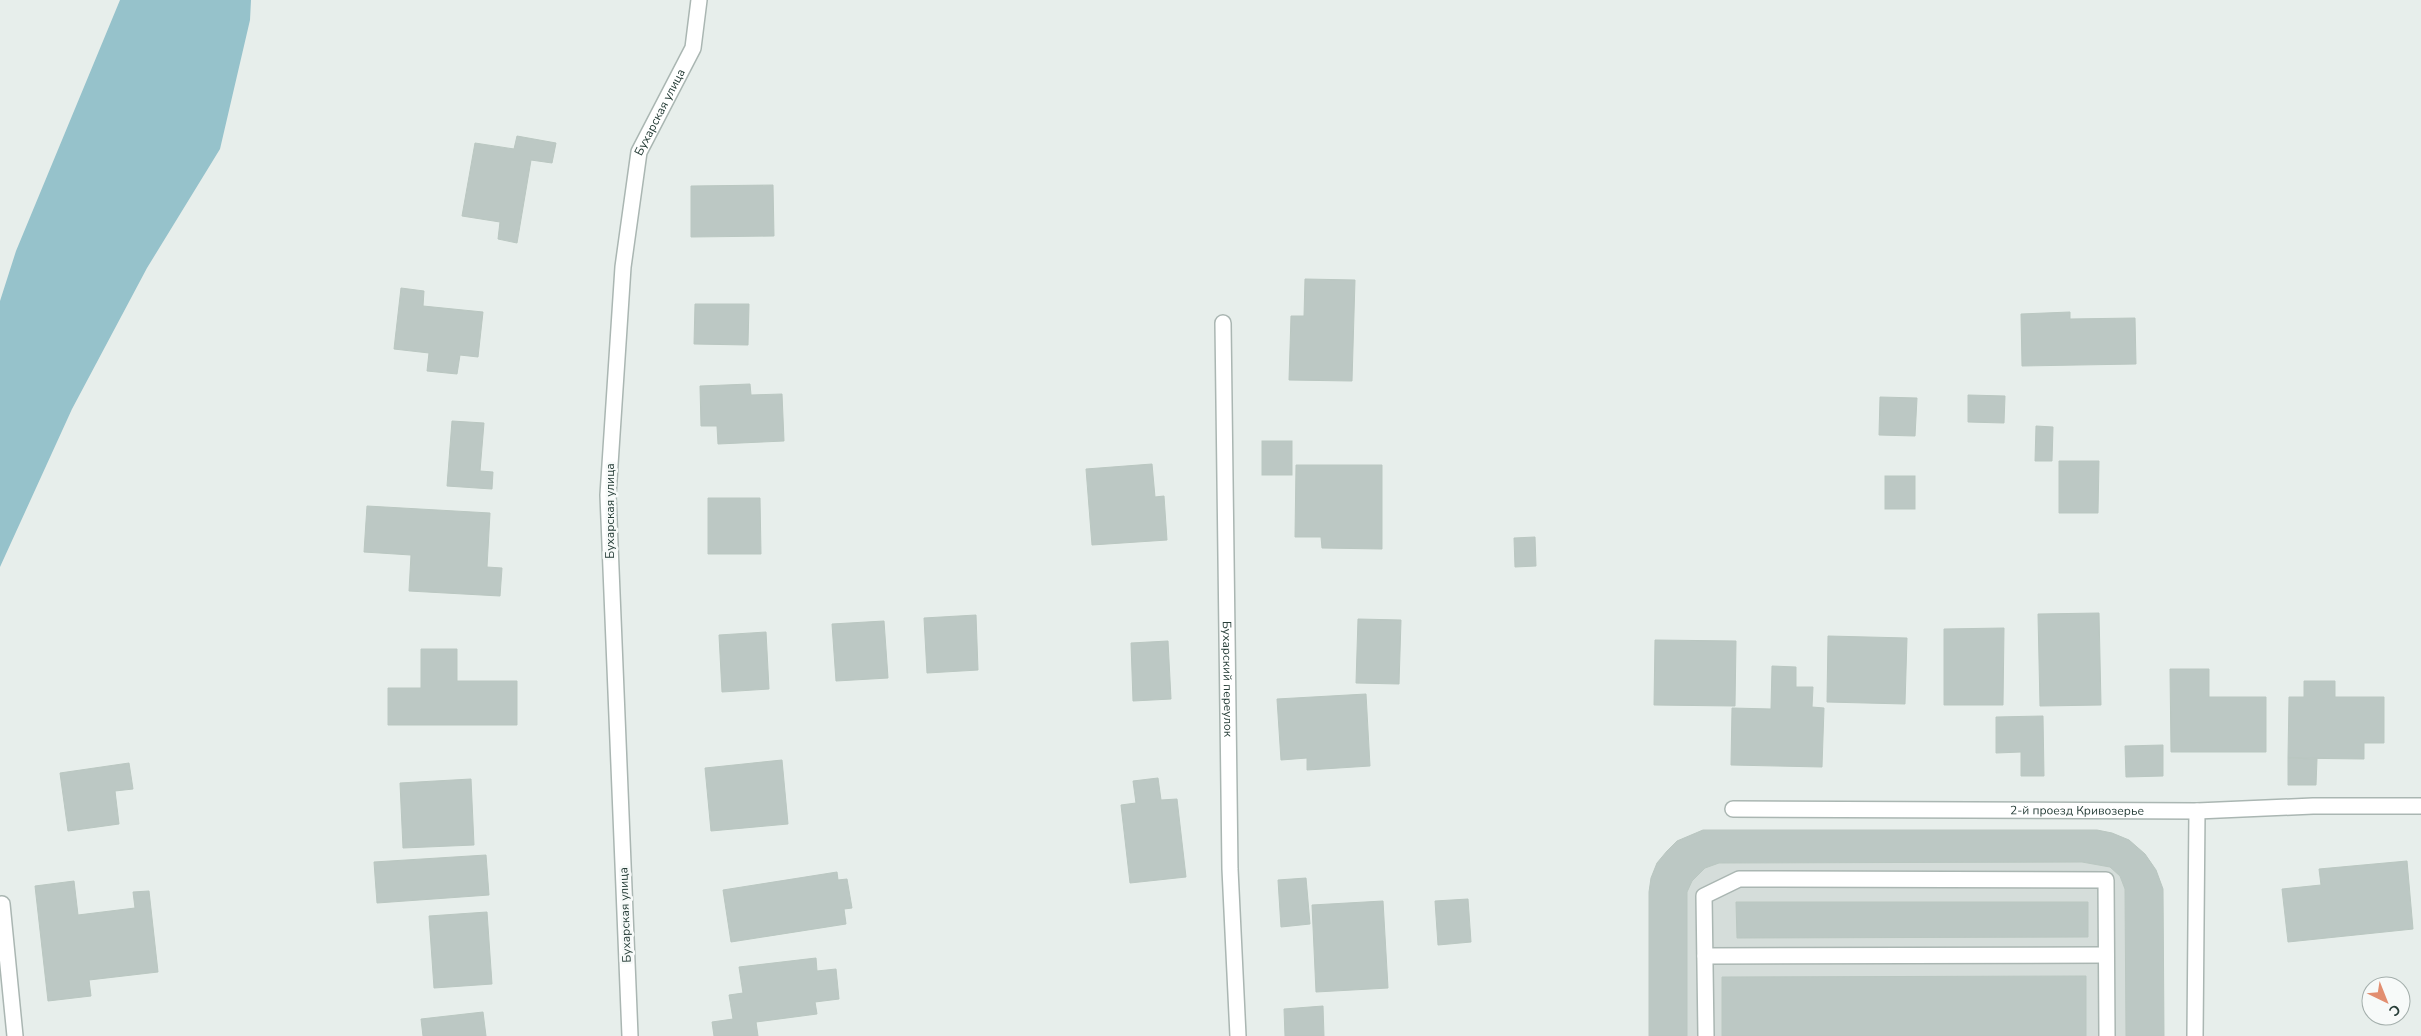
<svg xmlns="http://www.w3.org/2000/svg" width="2421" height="1036" font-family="'Nunito Sans',sans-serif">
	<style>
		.built { fill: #d5ddda }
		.water { fill: #96c2cb }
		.building { fill: #bcc8c4; stroke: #bac7c1 }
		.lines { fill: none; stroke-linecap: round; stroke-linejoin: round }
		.minor-casing { stroke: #aab6b2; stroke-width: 18 }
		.minor { stroke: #fff; stroke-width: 15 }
		.labels { text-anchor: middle; stroke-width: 5; stroke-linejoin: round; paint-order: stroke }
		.street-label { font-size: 12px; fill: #273e38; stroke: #f7faf9 }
	</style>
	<rect width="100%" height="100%" fill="#e7eeeb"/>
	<path class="built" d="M1703 830H2097L2112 833 2129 840 2145 854 2156 870 2163 889 2164 1036H1649V892L1651 878 1657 863 1667 851 1677 841Z"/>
	<path class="water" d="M120 0H251L250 20 220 149 147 268 72 409 0 567V301L16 251Z"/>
	<g class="building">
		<path d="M517 136 556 143 552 163 531 160 517 243 498 239 500 222 462 216 475 143 514 149Z"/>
		<path d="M773 185 774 236 691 237V186Z"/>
		<path d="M1305 279 1355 280 1352 381 1289 380 1291 316H1304Z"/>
		<path d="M401 288 424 291 423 306 483 312 478 357 460 355 457 374 427 371 429 353 394 349Z"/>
		<path d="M695 304H749L748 345 694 344Z"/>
		<path d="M2070 312V319L2135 318 2136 364 2022 366 2021 314Z"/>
		<path d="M750 384 751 395 782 394 784 441 718 444 717 426H701L700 386Z"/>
		<path d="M1968 395 2005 396 2004 423 1968 422Z"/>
		<path d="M1880 397 1917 398 1915 436 1879 435Z"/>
		<path d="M452 421 484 423 480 471 493 472 492 489 447 486Z"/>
		<path d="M2036 426 2053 427 2052 461H2035Z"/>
		<rect x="1262" y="441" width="30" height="34"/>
		<path d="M2059 461H2099L2098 513H2059Z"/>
		<path d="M1152 464 1155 497 1164 496 1167 540 1092 545 1086 469Z"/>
		<path d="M1296 465H1382V549L1322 548 1321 537H1295Z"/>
		<rect x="1885" y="476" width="30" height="33"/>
		<path d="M708 498H760L761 554H708Z"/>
		<path d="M367 506 490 513 487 567 502 568 500 596 409 591 411 555 364 552Z"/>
		<path d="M1535 537 1536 566 1515 567 1514 538Z"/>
		<path d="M2099 613 2101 705 2040 706 2038 614Z"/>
		<path d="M976 615 978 670 927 673 924 618Z"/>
		<path d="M1358 619 1401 620 1399 684 1356 683Z"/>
		<path d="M884 621 888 678 836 681 832 624Z"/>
		<path d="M2004 628 2003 705H1944V629Z"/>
		<path d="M766 632 769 689 722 692 719 635Z"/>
		<path d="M1828 636 1907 638 1905 704 1827 702Z"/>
		<path d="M1655 640 1736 641 1735 706 1654 705Z"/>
		<path d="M1168 641 1171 699 1133 701 1131 643Z"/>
		<path d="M421 649H457V681H517V725H388V688H421Z"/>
		<path d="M1772 666 1796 667V687H1813L1812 707 1824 708 1822 767 1731 765 1732 708 1771 709Z"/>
		<path d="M2170 669H2209V697H2266V752H2171Z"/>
		<path d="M2304 681H2335V697H2384V743H2364V759L2288 758 2289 697H2304Z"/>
		<path d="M1366 694 1370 766 1307 770V758L1281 760 1277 699Z"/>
		<path d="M2043 716 2044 776H2021V752L1996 753V717Z"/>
		<path d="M2163 745V776L2126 777 2125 746Z"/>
		<path d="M2288 758 2317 759 2316 785H2288Z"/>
		<path d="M782 760 788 824 711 831 705 768Z"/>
		<path d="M129 763 133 789 115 791 119 824 68 831 60 773Z"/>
		<path d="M1158 778 1161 800 1177 799 1186 877 1130 883 1121 805 1136 803 1133 781Z"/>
		<path d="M471 779 474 845 403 848 400 783Z"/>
		<path d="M1703 830H2097L2112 833 2129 840 2145 854 2156 870 2163 889 2164 1036H2126L2125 889 2120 876 2110 867 2082 862 1719 863 1705 868 1692 881 1687 892V1036H1649V892L1651 878 1657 863 1667 851 1677 841Z"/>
		<path d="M486 855 489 895 377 903 374 862Z"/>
		<path d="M2407 861 2413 929 2288 942 2282 889 2321 885 2319 869Z"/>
		<path d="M837 872 838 880 847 879 852 908 844 909 846 924 731 942 723 890Z"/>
		<path d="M1306 878 1310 924 1281 927 1278 880Z"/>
		<path d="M74 881 78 915 135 908 133 892 149 891 158 972 89 980 91 996 48 1001 35 886Z"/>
		<path d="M1468 899 1471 942 1438 945 1435 901Z"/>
		<path d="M1383 901 1388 988 1316 992 1312 905Z"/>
		<path d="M1736 902H2088V937L1737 938Z"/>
		<path d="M487 912 492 984 434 988 429 916Z"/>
		<path d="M816 958 817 971 836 969 839 999 815 1002 817 1014 756 1022 758 1036H714L712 1022 733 1019 729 995 743 993 739 967Z"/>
		<path d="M2086 976V1036H1722V977Z"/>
		<path d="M1323 1006 1324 1036H1285L1284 1009Z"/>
		<path d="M483 1012 486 1036H423L421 1019Z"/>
	</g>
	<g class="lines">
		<defs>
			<g id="minor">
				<path id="s1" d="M1223 323 1230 869 1238 1036"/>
				<path id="s2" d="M1733 809 2197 811 2313 806H2421"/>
				<path d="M2 904 15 1036"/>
				<path d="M1705 956 2106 955"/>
				<path id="s3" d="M630 1036 608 495 623 267 639 152 693 48 699 0"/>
				<path d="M1706 1036 1704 896 1739 879 2106 880 2107 1036"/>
				<path d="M2195 1036 2197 811"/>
			</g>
		</defs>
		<use href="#minor" class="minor-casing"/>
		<use href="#minor" class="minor"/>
	</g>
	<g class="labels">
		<g class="street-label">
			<text dy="4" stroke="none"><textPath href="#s3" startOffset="931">Бухарская улица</textPath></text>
			<text transform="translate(610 511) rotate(-90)" y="4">Бухарская улица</text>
			<text dy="4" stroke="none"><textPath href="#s1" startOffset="356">Бухарский переулок</textPath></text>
			<text dy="4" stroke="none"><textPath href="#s2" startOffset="344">2-й проезд Кривозерье</textPath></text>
			<text transform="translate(625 915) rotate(-92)" y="4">Бухарская улица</text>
		</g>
	</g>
	<g transform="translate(2386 1001) rotate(137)"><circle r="24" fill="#f7faf9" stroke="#a4afac"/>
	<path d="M0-4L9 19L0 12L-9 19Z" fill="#e28e70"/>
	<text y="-8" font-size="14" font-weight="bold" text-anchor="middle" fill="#273e38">С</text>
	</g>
</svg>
